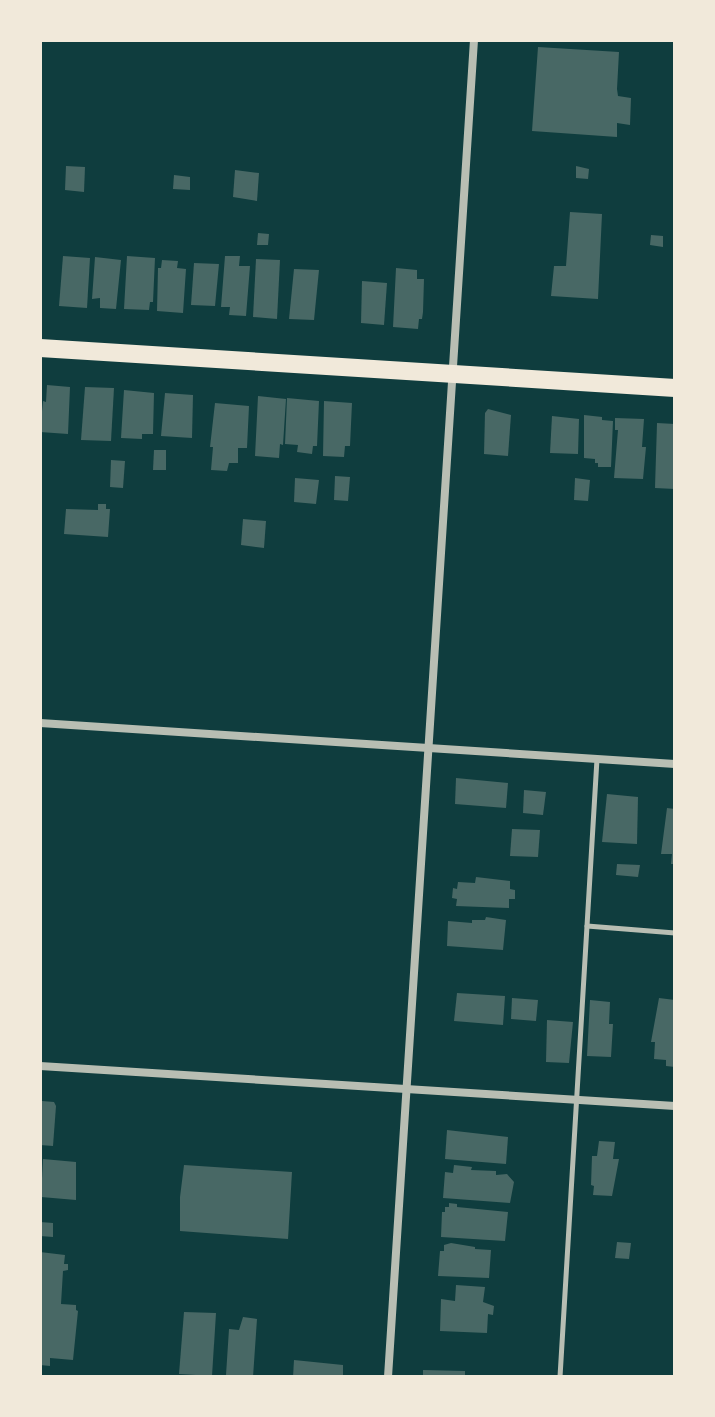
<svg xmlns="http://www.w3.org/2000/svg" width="715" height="1417" font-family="'Noto Sans',sans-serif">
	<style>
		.building { fill: #486865 }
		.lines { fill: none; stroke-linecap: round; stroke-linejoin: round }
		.service { stroke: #b8beb3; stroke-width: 5 }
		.minor { stroke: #b8beb3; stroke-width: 8 }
		.primary { stroke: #f1e9da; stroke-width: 18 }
	</style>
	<rect width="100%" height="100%" fill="#0f3d3e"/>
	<g class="building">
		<path d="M538 47 619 52 617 89 618 96 631 98 630 125 617 123V137L532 131Z"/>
		<path d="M66 166 85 167 84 192 65 190Z"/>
		<path d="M576 166 589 169 588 179 576 178Z"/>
		<path d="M235 170 259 173 257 201 233 197Z"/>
		<path d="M174 175 190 177V190L173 189Z"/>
		<path d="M570 212 602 214 598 299 551 296 554 266H566Z"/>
		<path d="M258 233 269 234 268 245H257Z"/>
		<path d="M651 235 663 236V247L650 245Z"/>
		<path d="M63 256 90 258 87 308 59 306Z"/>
		<path d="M127 256 155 258 153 302H150L149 310 124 309Z"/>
		<path d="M225 256H240L239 266H250L246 316 229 315 230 307H221Z"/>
		<path d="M95 257 121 260 116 309 100 308V298L92 299Z"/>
		<path d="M256 259 280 260 277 319 253 317Z"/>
		<path d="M162 260 178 261 177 268 186 269 183 313 157 311 158 268H161Z"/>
		<path d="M194 263 219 264 215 306 191 305Z"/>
		<path d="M396 268 417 270V279H424L423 312 422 319H419L418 329 393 327Z"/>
		<path d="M294 269 319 270 314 320 289 319Z"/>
		<path d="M362 281 387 283 384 325 361 323Z"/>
		<path d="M47 385 70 387 68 434 40 432 43 401 46 402Z"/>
		<path d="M85 387 114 388 111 441 81 440Z"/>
		<path d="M124 390 154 393 153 434H142V439L121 438Z"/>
		<path d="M165 393 193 395 192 438 161 436Z"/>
		<path d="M258 396 286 399 283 445 280 444 279 458 255 456Z"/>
		<path d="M287 398 319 401 317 446H313L312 454 297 452 298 445 285 444Z"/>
		<path d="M324 401 352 403 350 446H345L344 457 323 456Z"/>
		<path d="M215 403 249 406 247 448H238V463H229L227 471 211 470 213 447H210Z"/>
		<path d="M488 409 511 415 508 456 484 454 485 413Z"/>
		<path d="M584 415 602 417V420L613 421 611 467H598V463H595V459L584 458Z"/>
		<path d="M552 416 579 419 578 454 550 453Z"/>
		<path d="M615 418 644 419 642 447H646L643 479 614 478 618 430H615Z"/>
		<path d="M657 423 675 424V489L655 488Z"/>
		<path d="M154 450H166V470H153Z"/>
		<path d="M111 460 125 461 123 488 110 487Z"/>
		<path d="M335 476 350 477 348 501 334 500Z"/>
		<path d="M295 478 319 480 316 504 294 502Z"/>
		<path d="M575 478 590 480 588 501 574 500Z"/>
		<path d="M98 504H106V509H110L108 537 64 534 66 509 98 510Z"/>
		<path d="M243 519 266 521 264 548 241 545Z"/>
		<path d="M456 778 508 783 506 808 455 804Z"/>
		<path d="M524 790 546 792 543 815 523 813Z"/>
		<path d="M607 794 638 797 637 844 602 842Z"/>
		<path d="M667 808 675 809V864H671L672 854H661Z"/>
		<path d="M512 829 540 830 538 857 510 856Z"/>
		<path d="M617 864 640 865 638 877 616 875Z"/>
		<path d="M476 877 510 881V889L515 890V899H509V908L456 906 457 899 452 898 453 888 457 889 458 882 475 883Z"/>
		<path d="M486 917 506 920 503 950 447 946 448 921 472 923V920H485Z"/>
		<path d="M457 993 505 996 503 1025 454 1021Z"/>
		<path d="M512 998 538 1000 536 1021 511 1019Z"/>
		<path d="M659 998 675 1000V1067L666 1066V1060L654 1059 655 1042H651Z"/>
		<path d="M590 1000 610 1002 609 1024H613L611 1057 587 1056Z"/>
		<path d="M547 1020 573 1022 569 1063 546 1062Z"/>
		<path d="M42 1101 54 1102 56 1106 53 1146 40 1145Z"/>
		<path d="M447 1130 508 1137 506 1164 445 1159Z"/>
		<path d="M599 1141 615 1142 613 1159H619L612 1196 593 1195 594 1186 591 1185 592 1156H597Z"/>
		<path d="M43 1159 76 1162V1200L41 1197Z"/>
		<path d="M184 1165 292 1172 288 1239 180 1231V1197Z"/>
		<path d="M454 1165 472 1167 471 1170 496 1171V1175L507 1174 514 1182 510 1203 443 1198 445 1172 453 1173Z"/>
		<path d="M449 1203 457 1204V1207L508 1212 505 1241 441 1237 442 1212H445V1207H449Z"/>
		<path d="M40 1222 53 1223V1237L40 1236Z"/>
		<path d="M617 1242 631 1243 629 1259 615 1258Z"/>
		<path d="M451 1243 475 1247V1249L491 1250 489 1278 438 1276 440 1251H444V1245Z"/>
		<path d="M40 1252 65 1255 64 1264H68V1270L63 1271 61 1304 76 1305V1310L78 1311 73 1360 50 1358V1366L40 1365Z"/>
		<path d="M456 1285 485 1287 483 1302 494 1306 493 1315 488 1314 487 1333 440 1331 441 1299 455 1301Z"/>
		<path d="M184 1312 216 1313 212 1376 179 1374Z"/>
		<path d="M243 1317 257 1319 253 1377 226 1375 229 1329 239 1330Z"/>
		<path d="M294 1360 343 1365V1377H293Z"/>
		<path d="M423 1370 465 1371V1377H423Z"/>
	</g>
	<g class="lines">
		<g class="service">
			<path d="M587 926 675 933"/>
			<path d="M560 1377 597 759"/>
		</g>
		<g class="minor">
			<path d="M40 723 675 764"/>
			<path d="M40 1066 675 1106"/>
			<path d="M388 1377 474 40"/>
		</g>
		<path class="primary" d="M40 348 675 388"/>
	</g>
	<rect width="715" height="1417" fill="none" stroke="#f1e9da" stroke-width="84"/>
</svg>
